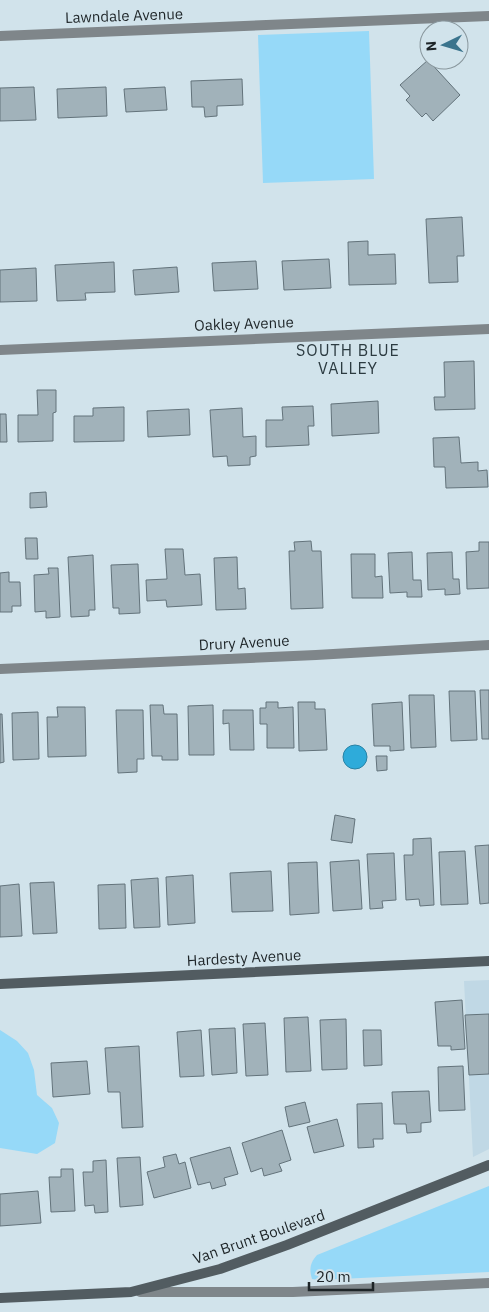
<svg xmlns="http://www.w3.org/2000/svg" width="489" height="1312" font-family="'IBM Plex Sans',sans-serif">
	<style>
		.built { fill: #c0d8e5 }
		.green { fill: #96d9f8 }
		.water { fill: #2eabda; stroke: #2982a4 }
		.building { fill: #a1b2ba; stroke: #63737b }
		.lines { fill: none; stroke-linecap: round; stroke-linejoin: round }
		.street { stroke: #7f868a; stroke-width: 10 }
		.secondary { stroke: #525c61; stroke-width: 10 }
		.labels { text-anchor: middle; stroke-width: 4; stroke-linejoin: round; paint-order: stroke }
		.street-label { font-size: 15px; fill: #1d2427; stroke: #d1e3eb }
		.neighbourhood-label { font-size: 16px; letter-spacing: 1px; fill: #2c3b41; stroke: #d1e3eb }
	</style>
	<rect width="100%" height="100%" fill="#d1e3eb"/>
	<path class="built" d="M489 980V1149L473 1157 464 981Z"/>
	<g class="green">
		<path d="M369 31 374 179 263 183 258 35Z"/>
		<path d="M0 1030 17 1041 28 1053 34 1070 37 1095 52 1108 59 1123 55 1143 37 1154 0 1148Z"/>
		<path d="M489 1186V1272L318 1280 312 1279C309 1269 310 1263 317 1255Z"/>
	</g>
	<circle class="water" cx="355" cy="757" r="12"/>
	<g class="building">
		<path d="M428 60 460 95 433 121 426 113 422 117 406 100 410 96 400 85Z"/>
		<path d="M242 79 243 105 217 106V116L205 117 204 107H192L191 81Z"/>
		<path d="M34 87 36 120 0 121V88Z"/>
		<path d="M106 87 107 116 58 118 57 89Z"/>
		<path d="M165 87 167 110 126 112 124 89Z"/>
		<path d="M462 217 464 256H457L458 282 429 283 426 219Z"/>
		<path d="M368 241V255L395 254 396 284 349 285 348 242Z"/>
		<path d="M329 259 331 288 284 290 282 261Z"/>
		<path d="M256 261 258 289 214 291 212 263Z"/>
		<path d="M114 262 115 292 85 293 86 300 57 301 55 265Z"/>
		<path d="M177 267 179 292 135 295 133 270Z"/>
		<path d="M36 268 37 301 0 302V270Z"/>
		<path d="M474 361 475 409 435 410 434 397H445L444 362Z"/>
		<path d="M37 390H56V412L53 413V441L18 442V415H38Z"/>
		<path d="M378 401 379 433 332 436 331 404Z"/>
		<path d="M313 406 314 426H308L309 445 266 447V420H283L282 407Z"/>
		<path d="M124 407V441L74 442V416H93V408Z"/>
		<path d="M242 408 243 437 256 436V456L250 457V465L228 466 227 456 213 457 210 410Z"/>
		<path d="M189 409 190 435 148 437 147 411Z"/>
		<path d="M0 414H6L7 442H0Z"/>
		<path d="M459 437 461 463 478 462V471L487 470 488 487 446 488 445 467H434L433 438Z"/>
		<path d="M46 492 47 507 30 508V493Z"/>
		<path d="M25 538H37L38 559H26Z"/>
		<path d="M311 541 312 551H321L323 608 291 609 289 551H295L294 542Z"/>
		<path d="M479 542H489V588L467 589 466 552 479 551Z"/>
		<path d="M165 549H183L185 575 200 574 202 605 167 607 166 600 147 601 146 580 167 579Z"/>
		<path d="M412 552 413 580H421L422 597H407V592L390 593 388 553Z"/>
		<path d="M452 552 453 579H459L460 594 445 595V589L428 590 427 553Z"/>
		<path d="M351 554H375V577L382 576 383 598H352Z"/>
		<path d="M93 555 95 610H89V616L71 617 68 557Z"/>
		<path d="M237 557 238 589 245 588 246 609 216 610 214 558Z"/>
		<path d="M138 564 140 613 119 614V608H113L111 565Z"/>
		<path d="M48 568H58L60 617 46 618V611L35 612 34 575 49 574Z"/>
		<path d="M9 572V582H20L21 606H12V612H0V573Z"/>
		<path d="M480 690H489V739H482Z"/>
		<path d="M449 691H475L477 740 451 741Z"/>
		<path d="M409 695H434L436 747 411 748Z"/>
		<path d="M266 702H278V708L293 707 294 748H267V724H260V708H266Z"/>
		<path d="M298 702H315V709H325L327 750 299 751Z"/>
		<path d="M402 702 404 750 390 751V746H374L372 704Z"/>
		<path d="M150 705H163L164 714H177L178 760H162V756H152Z"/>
		<path d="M213 705 214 755H189L188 706Z"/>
		<path d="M57 707H85L86 756 48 757 47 717H58Z"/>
		<path d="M116 710H143L144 759H137V772L118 773Z"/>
		<path d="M223 710H253L254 750H230L229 723 223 724Z"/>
		<path d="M38 712 39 759 13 760 12 713Z"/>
		<path d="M0 714H2L4 762 0 763Z"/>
		<path d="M376 756H387V770L377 771Z"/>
		<path d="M335 815 355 819 352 843 331 840Z"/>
		<path d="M431 838 434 905 420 906 419 899 406 900 404 855H413V839Z"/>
		<path d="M489 845V903L480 904 475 846Z"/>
		<path d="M465 851 468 904 441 905 439 852Z"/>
		<path d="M394 853 396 900 382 901 383 908 370 909 367 854Z"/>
		<path d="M359 860 362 909 333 911 330 862Z"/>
		<path d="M317 862 319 913 290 915 288 863Z"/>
		<path d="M271 871 273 911 232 912 230 873Z"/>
		<path d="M193 875 195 923 168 925 166 877Z"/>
		<path d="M158 878 160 927 134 928 131 880Z"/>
		<path d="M54 882 57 933 33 934 30 883Z"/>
		<path d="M19 884 22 936 0 937V886Z"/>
		<path d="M125 884 126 928 99 929 98 885Z"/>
		<path d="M462 1000 465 1049 451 1050V1046H438L435 1002Z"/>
		<path d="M489 1014V1074L469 1075 465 1015Z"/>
		<path d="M308 1017 311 1071 286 1072 284 1018Z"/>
		<path d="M346 1019 347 1069 322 1070 320 1020Z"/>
		<path d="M265 1023 268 1075 246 1076 243 1024Z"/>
		<path d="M235 1028 237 1073 212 1075 209 1029Z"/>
		<path d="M201 1030 204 1076 180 1077 177 1032Z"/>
		<path d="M363 1030H381L382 1065 364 1066Z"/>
		<path d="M139 1046 143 1127 122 1128 120 1092H108L105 1048Z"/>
		<path d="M87 1061 90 1094 53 1097 51 1063Z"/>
		<path d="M463 1066 465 1110 439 1111 438 1067Z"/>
		<path d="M429 1091 431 1122 421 1123V1132L407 1133 406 1124H394L392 1092Z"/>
		<path d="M305 1102 310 1122 289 1127 285 1107Z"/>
		<path d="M382 1103 383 1139H373L374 1147 358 1148 357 1104Z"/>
		<path d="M337 1119 344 1146 314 1153 307 1127Z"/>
		<path d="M282 1130 291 1160 279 1164 282 1171 264 1176 262 1168 251 1172 242 1143Z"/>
		<path d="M230 1147 238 1174 224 1178 226 1185 212 1189 210 1182 198 1185 190 1158Z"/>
		<path d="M176 1154 179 1164 185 1162 191 1188 154 1198 147 1172 165 1167 163 1157Z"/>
		<path d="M140 1157 143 1205 120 1207 117 1158Z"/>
		<path d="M106 1160 108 1212 95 1213 94 1205 85 1206 83 1172H93V1161Z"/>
		<path d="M61 1169H73L75 1211 51 1212 49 1177H61Z"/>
		<path d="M38 1191 41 1223 0 1226V1194Z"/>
	</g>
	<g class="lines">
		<g class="street">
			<path d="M0 36 489 16"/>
			<path d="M0 350 489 329"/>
			<path d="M0 669 316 655 489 645"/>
			<path d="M140 1292H293L489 1283"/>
		</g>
		<g class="secondary">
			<path d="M0 984 489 961"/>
			<path d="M0 1298 131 1292 220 1269 287 1245 489 1165"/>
		</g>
	</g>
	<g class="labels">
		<g class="street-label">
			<text transform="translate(124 16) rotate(-2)" y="5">Lawndale Avenue</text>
			<text transform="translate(244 324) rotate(-2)" y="5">Oakley Avenue</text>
			<text transform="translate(244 643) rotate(-3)" y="5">Drury Avenue</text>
			<text transform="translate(244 958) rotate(-3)" y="5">Hardesty Avenue</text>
			<text transform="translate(259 1237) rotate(-19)" y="5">Van Brunt Boulevard</text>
		</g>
		<g class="neighbourhood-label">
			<text x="348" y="356">SOUTH BLUE<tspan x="348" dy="18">VALLEY</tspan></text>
		</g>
	</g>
	<g transform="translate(444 45) rotate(265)"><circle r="24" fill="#d1e3eb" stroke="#89979d"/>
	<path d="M0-4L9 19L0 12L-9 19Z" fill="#3a748d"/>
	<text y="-8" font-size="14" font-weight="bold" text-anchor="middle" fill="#1d2427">N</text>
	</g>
	<path d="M309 1282v8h64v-8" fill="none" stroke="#1d2427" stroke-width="2.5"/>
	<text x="316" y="1282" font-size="15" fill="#1d2427" stroke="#d1e3eb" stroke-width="4" paint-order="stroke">20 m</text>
</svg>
